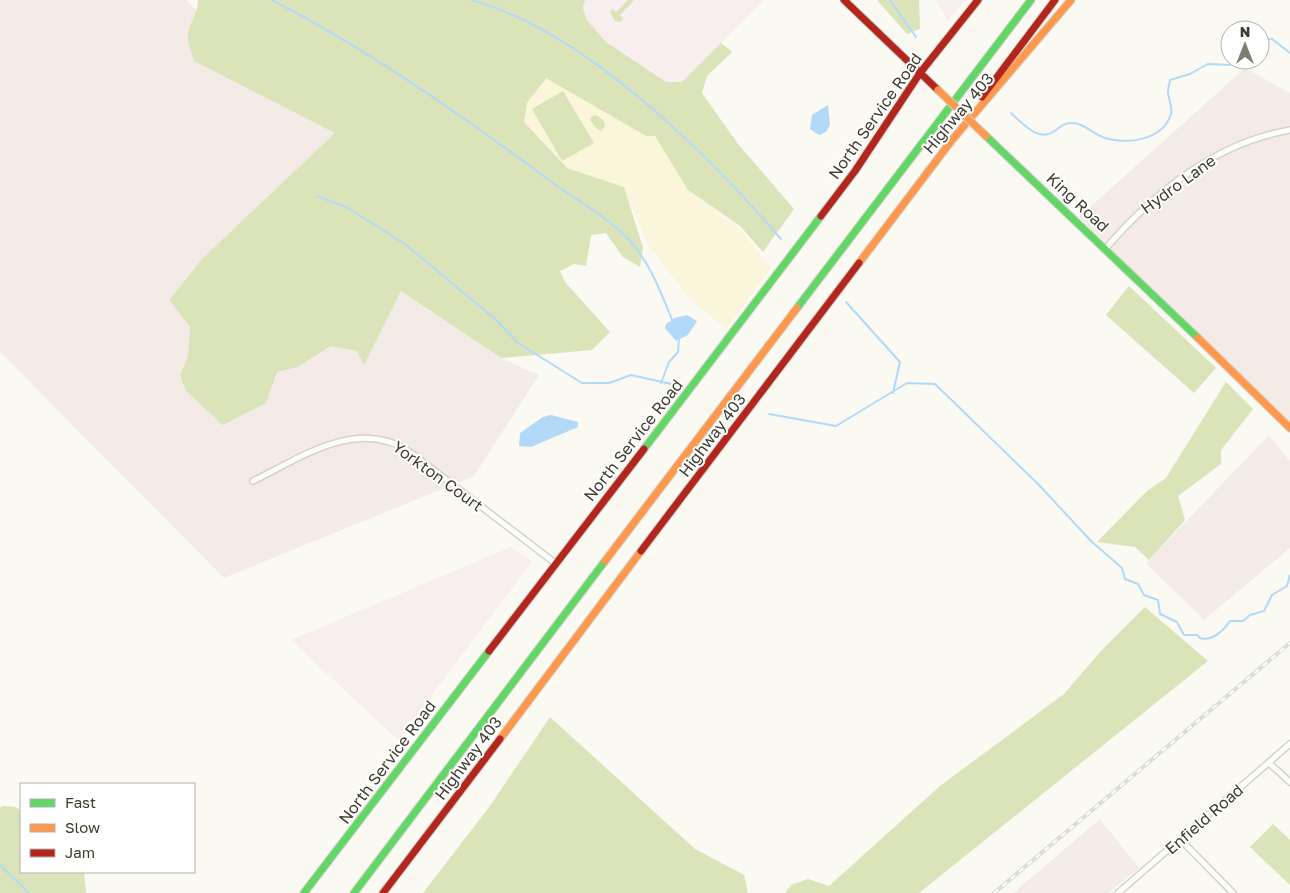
<svg xmlns="http://www.w3.org/2000/svg" width="1290" height="893" font-family="'Golos Text',sans-serif">
	<style>
		.commercial { fill: #f7eeed }
		.industrial { fill: #f4ebe6 }
		.built { fill: #faf5db }
		.green { fill: #dbe3b8 }
		.water { fill: #b3d9f9 }
		.lines { fill: none; stroke-linecap: round; stroke-linejoin: round }
		.stream { stroke: #b3d9f9; stroke-width: 2 }
		.street-casing { stroke: #d5d3c9; stroke-width: 8 }
		.fast-casing { stroke: #d5d3c9; stroke-width: 9 }
		.slow-casing { stroke: #d5d3c9; stroke-width: 9 }
		.jam-casing { stroke: #d5d3c9; stroke-width: 9 }
		.street { stroke: #fefefd; stroke-width: 5 }
		.fast { stroke: #63d668; stroke-width: 7 }
		.slow { stroke: #ff974d; stroke-width: 7 }
		.jam { stroke: #b3261e; stroke-width: 7 }
		.rail-casing { stroke: #dcdcd9; stroke-width: 4 }
		.rail { stroke: #fff; stroke-width: 2; stroke-dasharray: 5.5; stroke-linecap: butt }
		.slow-bridge-casing { stroke: #d5d3c9; stroke-width: 9; stroke-linecap: butt }
		.slow-bridge { stroke: #ff974d; stroke-width: 7 }
		.labels { text-anchor: middle; stroke-width: 4; stroke-linejoin: round; paint-order: stroke }
		.street-label { font-size: 16px; fill: #3e3b2e; stroke: #fff }
	</style>
	<rect width="100%" height="100%" fill="#faf9f2"/>
	<g class="commercial">
		<path d="M585 0H764L682 82H666L606 42 586 19 583 7Z"/>
		<path d="M936 0H965L948 21Z"/>
		<path d="M511 547 532 562 398 740 291 640Z"/>
	</g>
	<g class="industrial">
		<path d="M0 0H186L198 12 190 24 194 61 336 133 203 258 169 300 190 327 188 356 180 375 186 391 196 399 266 403 277 372 298 367 331 346 357 351 364 365 401 291 501 358 539 375 474 476 224 578 0 352Z"/>
		<path d="M1245 68 1290 93V426L1079 217Z"/>
		<path d="M1269 435 1290 461V548L1204 620 1146 563Z"/>
		<path d="M1100 819 1139 868 1108 893H1013Z"/>
	</g>
	<path class="built" d="M546 77 646 136H655L688 190 739 228 771 268 726 329 691 300 648 245 624 187 567 168 524 122 527 103Z"/>
	<g class="green">
		<path d="M198 0H585L583 7 586 19 606 42 666 82H682L721 43 732 52 707 76 702 93 738 144 794 209 763 252 740 226 688 190 655 136H646L546 78 527 103 524 122 567 168 624 187 643 248 640 267 623 257 606 233 591 235 586 266 574 264 560 271 565 282 610 332 592 350 501 358 401 291 364 365 357 351 331 346 298 367 277 372 266 403 223 425 186 391 180 375 188 356 190 327 169 300 203 258 335 133 194 61C192 54 188 45 188 38 187 24 198 16 198 0Z"/>
		<path d="M628 0H634L620 15 623 19 620 22 615 21 610 12 612 9 616 12Z"/>
		<path d="M877 0H919L920 29 907 34Z"/>
		<path d="M563 91 594 143 562 161 532 109Z"/>
		<path d="M596 115 604 121 605 126 602 131 597 129 590 120 592 116Z"/>
		<path d="M1129 286 1216 368 1194 393 1106 315Z"/>
		<path d="M1226 382 1253 409 1221 450V464L1178 496 1185 520 1149 560 1135 547 1097 542 1147 491 1166 478Z"/>
		<path d="M1145 607 1208 661 919 893H785L791 885 808 879 829 886 940 786 1064 694 1101 651Z"/>
		<path d="M550 717 695 849 744 875 748 893H423L490 806Z"/>
		<path d="M3 806 15 807 21 810V872H84L86 893H0V808Z"/>
		<path d="M1273 824 1290 840V885L1250 847Z"/>
	</g>
	<g class="water">
		<path d="M828 105 830 125 826 132 819 135 810 129 812 115Z"/>
		<path d="M687 315 697 321 688 335 676 341 665 328 666 324 675 318Z"/>
		<path d="M551 415 578 422V427L531 447 519 446 520 433 543 417Z"/>
	</g>
	<g class="lines">
		<g class="stream">
			<path d="M272 0C369 50 461 115 549 180 575 200 606 215 628 239 650 262 661 293 673 322"/>
			<path d="M471 0C583 30 707 153 781 239"/>
			<path d="M890 0 916 37"/>
			<path d="M1260 40 1272 39 1290 53"/>
			<path d="M1011 113C1022 123 1038 142 1053 132 1061 127 1064 122 1074 123 1085 124 1094 135 1105 138 1128 145 1163 140 1171 114 1173 106 1168 99 1168 91 1168 88 1170 83 1170 80L1190 74 1208 64 1230 65 1235 60"/>
			<path d="M317 196 348 208 405 244 495 319 518 343 582 383H609L631 375 676 385"/>
			<path d="M846 302 900 362 893 393"/>
			<path d="M661 383 669 362 678 352 679 338"/>
			<path d="M769 414 836 426 907 383 935 384 1039 485 1091 541 1122 568 1125 579 1138 584 1144 595 1158 600 1160 614 1177 622 1184 635H1197L1200 638C1212 642 1224 630 1230 621H1243L1250 615 1264 611 1272 595 1287 586 1290 575"/>
			<path d="M0 865 29 893"/>
		</g>
		<defs>
			<g id="street">
				<path d="M1106 248C1155 192 1215 143 1290 130"/>
				<path d="M253 481C302 457 357 417 410 452L555 563"/>
				<path d="M1269 763 1290 782"/>
				<path d="M1181 840 1233 893"/>
				<path d="M1118 893 1290 744"/>
			</g>
			<g id="fast">
				<path d="M986 136 1198 338"/>
				<path d="M797 308 1031 0"/>
				<path d="M644 449 821 216"/>
				<path d="M304 893 489 651"/>
				<path d="M354 893 605 561"/>
			</g>
			<g id="slow">
				<path d="M859 263 952 140 1071 0"/>
				<path d="M1198 338 1290 428"/>
				<path d="M605 561 797 308"/>
				<path d="M500 739 641 551"/>
			</g>
			<g id="jam">
				<path d="M844 0 938 90"/>
				<path d="M982 97 1055 0"/>
				<path d="M821 216 855 171 920 73 978 0"/>
				<path d="M641 551 859 263"/>
				<path d="M489 651 644 449"/>
				<path d="M383 893 500 739"/>
			</g>
		</defs>
		<use href="#street" class="street-casing"/>
		<use href="#fast" class="fast-casing"/>
		<use href="#slow" class="slow-casing"/>
		<use href="#jam" class="jam-casing"/>
		<use href="#street" class="street"/>
		<use href="#fast" class="fast"/>
		<use href="#slow" class="slow"/>
		<use href="#jam" class="jam"/>
		<defs>
			<path id="rail" d="M994 893 1290 643"/>
		</defs>
		<use href="#rail" class="rail-casing"/>
		<use href="#rail" class="rail"/>
		<defs>
			<path id="slow-bridge" d="M938 90 986 136"/>
		</defs>
		<use href="#slow-bridge" class="slow-bridge-casing"/>
		<use href="#slow-bridge" class="slow-bridge"/>
	</g>
	<g class="labels">
		<g class="street-label">
			<text transform="translate(958 113) rotate(-50)" y="6">Highway 403</text>
			<text transform="translate(875 116) rotate(-55)" y="6">North Service Road</text>
			<text transform="translate(1178 184) rotate(-36)" y="6">Hydro Lane</text>
			<text transform="translate(1078 202) rotate(43)" y="6">King Road</text>
			<text transform="translate(712 435) rotate(-53)" y="6">Highway 403</text>
			<text transform="translate(633 440) rotate(-52)" y="6">North Service Road</text>
			<text transform="translate(438 476) rotate(36)" y="6">Yorkton Court</text>
			<text transform="translate(468 758) rotate(-53)" y="6">Highway 403</text>
			<text transform="translate(387 762) rotate(-53)" y="6">North Service Road</text>
			<text transform="translate(1204 819) rotate(-41)" y="6">Enfield Road</text>
		</g>
	</g>
	<rect x="20" y="783" width="175" height="90" fill="#ffffff" stroke="#b2b1ab"/>
	<rect x="30" y="799" width="25" height="8" fill="#63d668" stroke="#b2b1ab"/>
	<text x="65" y="808" font-size="15" fill="#3e3b2e">Fast</text>
	<rect x="30" y="824" width="25" height="8" fill="#ff974d" stroke="#b2b1ab"/>
	<text x="65" y="833" font-size="15" fill="#3e3b2e">Slow</text>
	<rect x="30" y="849" width="25" height="8" fill="#b3261e" stroke="#b2b1ab"/>
	<text x="65" y="858" font-size="15" fill="#3e3b2e">Jam</text>
	<g transform="translate(1245 45)"><circle r="24" fill="#ffffff" stroke="#b2b1ab"/>
	<path d="M0-4L9 19L0 12L-9 19Z" fill="#807e73"/>
	<text y="-8" font-size="14" font-weight="bold" text-anchor="middle" fill="#3e3b2e">N</text>
	</g>
</svg>
